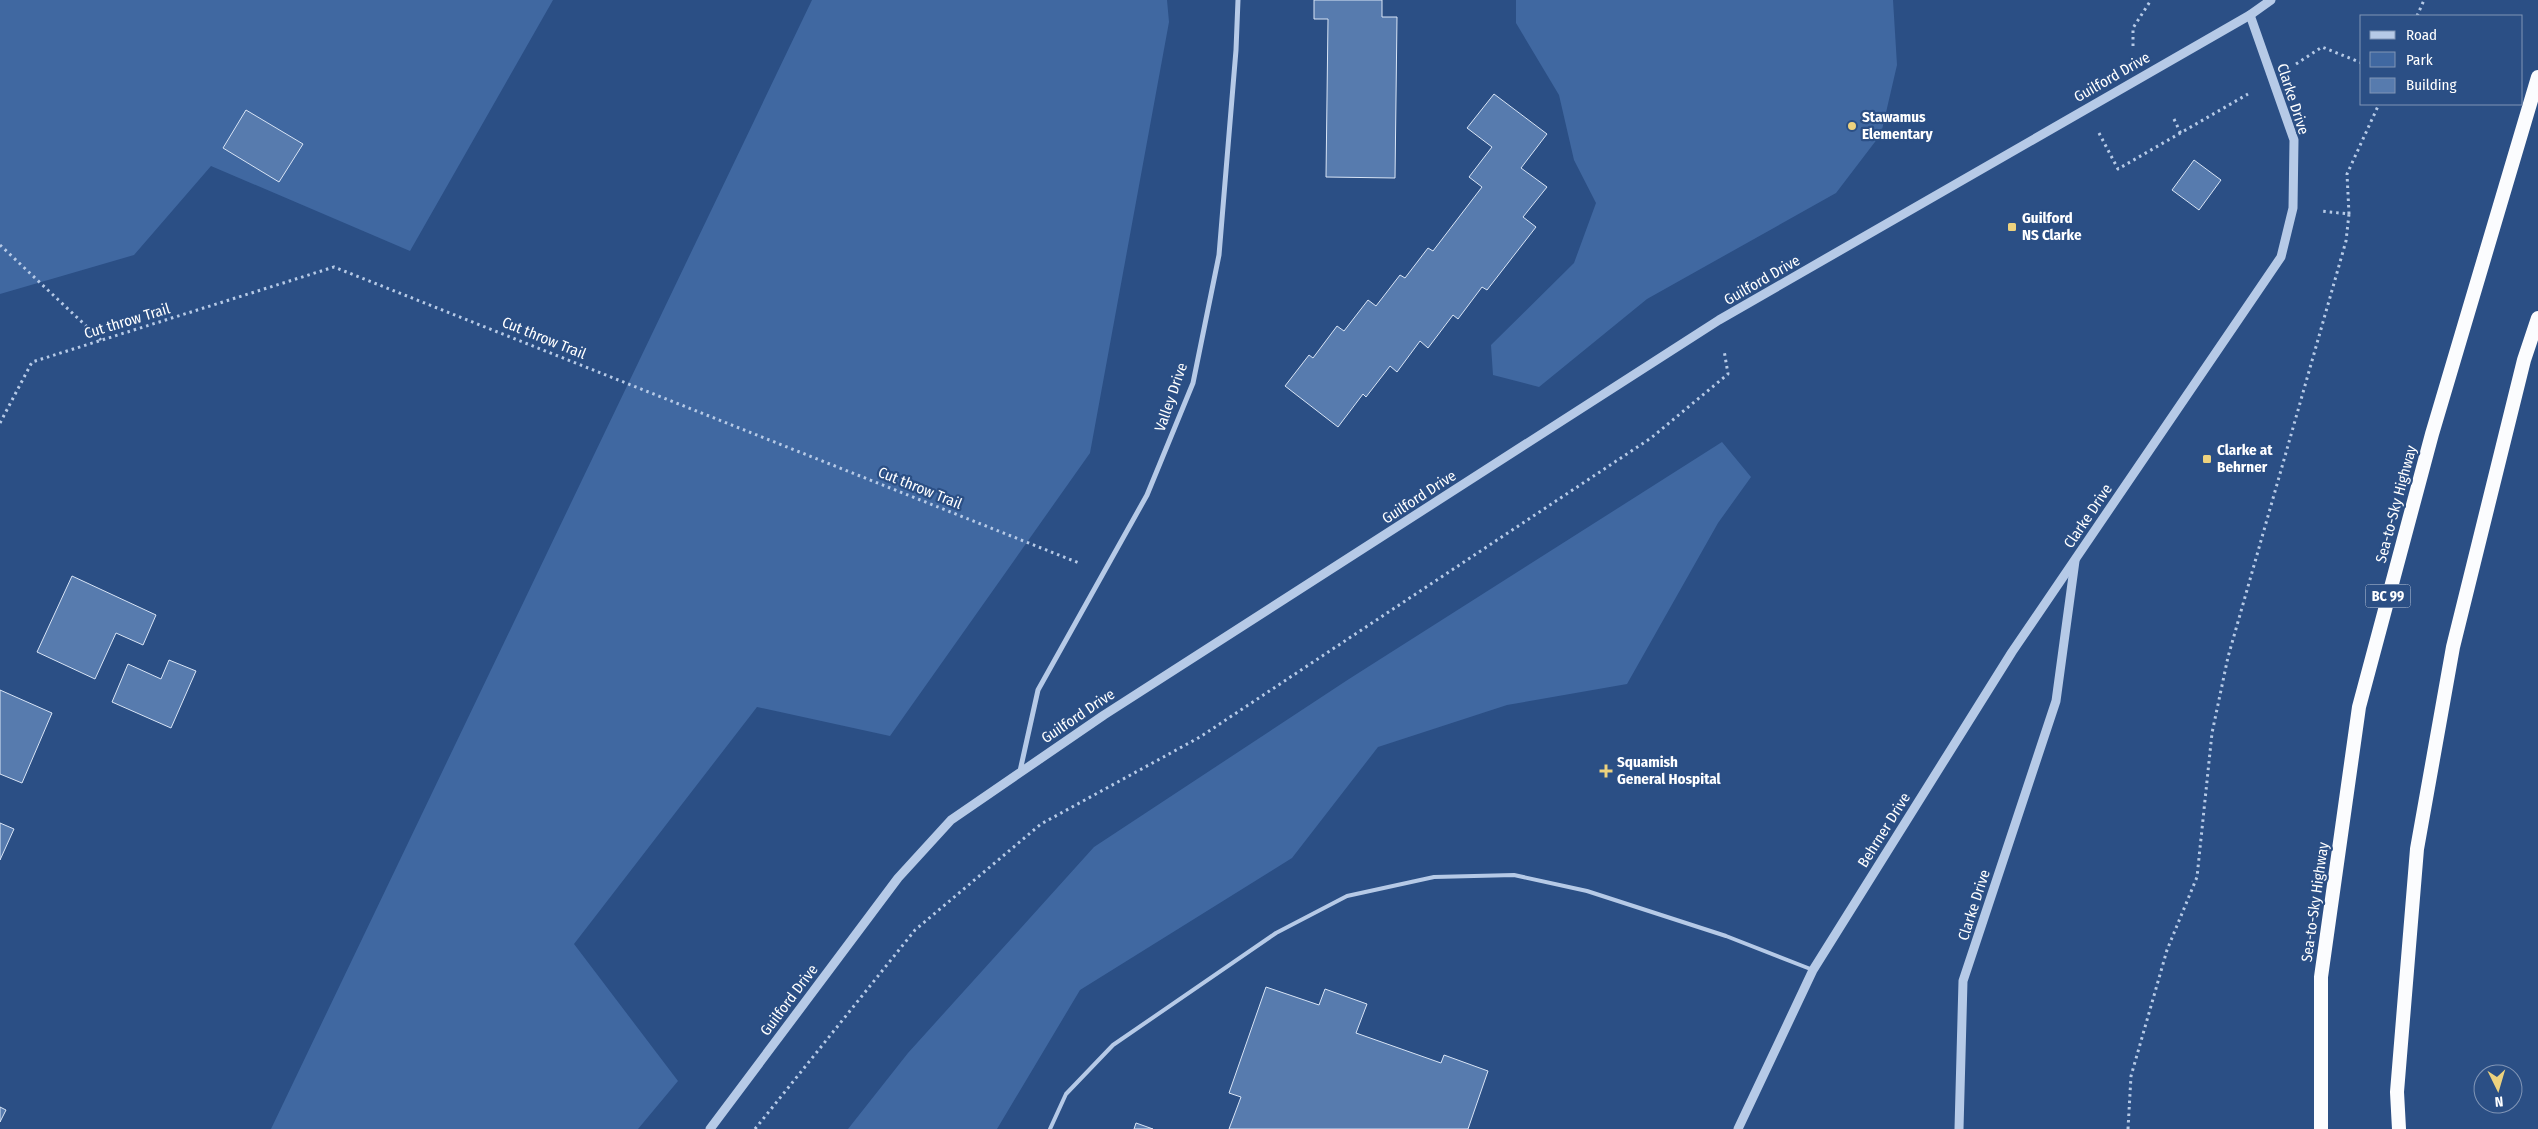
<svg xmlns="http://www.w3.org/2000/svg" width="2538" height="1129" font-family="'Fira Sans Condensed',sans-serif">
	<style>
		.green { fill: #4068a1 }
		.building { fill: #577bae; stroke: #d9e5f6 }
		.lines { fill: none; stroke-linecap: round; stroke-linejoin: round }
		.path { stroke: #b6cae7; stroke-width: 3; stroke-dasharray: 2.5 4; stroke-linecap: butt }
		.service { stroke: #b6cae7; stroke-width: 4 }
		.minor { stroke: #b6cae7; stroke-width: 5 }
		.tertiary { stroke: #b6cae7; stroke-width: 9 }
		.trunk { stroke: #fbfcfe; stroke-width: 14 }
		.poi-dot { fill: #edd27e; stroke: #2b4f85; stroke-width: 2 }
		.labels { text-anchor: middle; stroke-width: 4.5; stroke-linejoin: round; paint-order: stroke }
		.shield { fill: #2b4f85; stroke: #bfcada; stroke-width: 1 }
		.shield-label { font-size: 14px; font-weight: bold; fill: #fff }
		.street-label { font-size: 15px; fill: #fff; stroke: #2b4f85 }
		.poi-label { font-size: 15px; font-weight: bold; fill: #fff; stroke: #2b4f85; text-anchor: start }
	</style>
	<rect width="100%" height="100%" fill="#2b4f85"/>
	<g class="green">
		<path d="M0 0H553L410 251 211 166 134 255 0 294Z"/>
		<path d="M812 0H1167L1169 22 1090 453 890 736 757 707 574 944 678 1081 638 1129H271Z"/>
		<path d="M1516 0H1893L1897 65 1881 134 1836 193 1647 299 1539 387 1493 375 1491 345 1574 263 1596 203 1574 160 1559 95 1516 23Z"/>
		<path d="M1722 442 1751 477 1718 523 1627 684 1507 705 1378 747 1292 858 1080 990 997 1129H848L908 1053 1094 847 1349 679Z"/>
	</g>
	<g class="building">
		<path d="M1314 0H1382V17H1397L1395 178 1326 177 1328 19H1314Z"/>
		<path d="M1494 94 1547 134 1521 168 1547 187 1523 217 1536 227 1487 290 1482 287 1458 319 1453 315 1428 348 1420 341 1397 372 1390 366 1366 397 1363 394 1338 427 1285 386 1309 355 1313 358 1337 326 1344 331 1368 300 1376 306 1400 275 1405 278 1428 248 1433 251 1482 187 1469 177 1492 147 1467 128Z"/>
		<path d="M246 110 303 144 279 182 223 148Z"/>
		<path d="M2194 160 2221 180 2199 210 2172 190Z"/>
		<path d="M72 576 156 615 143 645 116 633 95 679 37 652Z"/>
		<path d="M169 660 196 671 171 728 112 702 128 664 161 679Z"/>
		<path d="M0 690 52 713 22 783 0 774Z"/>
		<path d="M0 823 14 829 0 860Z"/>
		<path d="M1266 987 1319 1005 1325 989 1367 1004 1356 1033 1441 1063 1444 1055 1488 1071 1468 1129H1229L1241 1097 1229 1093Z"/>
		<path d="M0 1107 6 1110 0 1122Z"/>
		<path d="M1136 1123 1153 1129H1134Z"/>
	</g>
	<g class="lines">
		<g class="path">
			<path d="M2417 16 2424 0"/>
			<path d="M2133 46V28L2151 0"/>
			<path d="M2296 64 2322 47 2362 63"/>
			<path d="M2174 119 2181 134"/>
			<path d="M2099 133 2118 169 2248 94"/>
			<path d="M2349 214 2347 174 2379 104"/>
			<path d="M0 245 101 340"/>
			<path d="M0 423 32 362 334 267 1079 563"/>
			<path d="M755 1129 915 930 1041 824 1200 737 1651 438 1728 374 1724 350"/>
			<path d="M2128 1129 2131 1076 2167 950 2197 877 2212 733 2228 657 2346 241 2349 214 2321 211"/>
		</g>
		<path class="service" d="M1050 1129 1066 1094 1113 1045 1276 933 1347 896 1434 877 1514 875 1587 891 1726 936 1813 970"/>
		<path class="minor" d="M1020 771 1038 690 1147 495 1193 383 1219 255 1236 50 1238 0"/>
		<g class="tertiary">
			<path d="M710 1129 898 878 951 820 1104 715 1719 320 2250 15 2271 0"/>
			<path d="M1738 1129 1813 970 2012 652 2281 257 2293 208 2294 140 2250 15"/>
			<path d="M1959 1129 1963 981 2056 701 2075 561"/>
		</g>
		<g class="trunk">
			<path d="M2321 1129V977L2359 707 2432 434 2538 77"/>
			<path d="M2399 1129 2397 1092 2417 849 2453 647 2524 360 2538 318"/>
		</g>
	</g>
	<g class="poi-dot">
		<circle cx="1852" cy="126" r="5"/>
		<rect x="2007" y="222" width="10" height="10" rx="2.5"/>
		<rect x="2202" y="454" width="10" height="10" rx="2.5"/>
		<path d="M1603.5 763.5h5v5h5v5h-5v5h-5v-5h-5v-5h5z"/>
	</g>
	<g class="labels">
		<rect class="shield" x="2365.5" y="584.5" width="45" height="23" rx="4"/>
		<g class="shield-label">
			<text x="2388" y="601">BC 99</text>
		</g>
		<g class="street-label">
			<text transform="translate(2112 77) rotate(-30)" y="5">Guilford Drive</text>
			<text transform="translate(2293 99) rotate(72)" y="5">Clarke Drive</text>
			<text transform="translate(1762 280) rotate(-30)" y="5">Guilford Drive</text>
			<text transform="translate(127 321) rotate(-17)" y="5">Cut throw Trail</text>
			<text transform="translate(544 338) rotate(22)" y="5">Cut throw Trail</text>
			<text transform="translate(1171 397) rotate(-71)" y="5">Valley Drive</text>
			<text transform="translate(920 488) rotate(22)" y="5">Cut throw Trail</text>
			<text transform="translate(1419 497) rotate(-33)" y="5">Guilford Drive</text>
			<text transform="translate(2396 504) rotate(-75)" y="5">Sea-to-Sky Highway</text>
			<text transform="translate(2088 516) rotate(-56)" y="5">Clarke Drive</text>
			<text transform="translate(1078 716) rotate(-34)" y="5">Guilford Drive</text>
			<text transform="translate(1884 830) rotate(-58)" y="5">Behrner Drive</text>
			<text transform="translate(2315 902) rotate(-82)" y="5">Sea-to-Sky Highway</text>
			<text transform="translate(1974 905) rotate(-72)" y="5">Clarke Drive</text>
			<text transform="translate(789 1000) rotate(-53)" y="5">Guilford Drive</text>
		</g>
		<g class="poi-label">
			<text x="1862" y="122">Stawamus<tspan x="1862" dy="17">Elementary</tspan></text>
			<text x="2022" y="223">Guilford<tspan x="2022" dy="17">NS Clarke</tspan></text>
			<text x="2217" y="455">Clarke at<tspan x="2217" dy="17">Behrner</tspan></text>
			<text x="1617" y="767">Squamish<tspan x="1617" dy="17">General Hospital</tspan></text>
		</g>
	</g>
	<rect x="2360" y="15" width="162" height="90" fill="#2b4f85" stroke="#8095b6"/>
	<rect x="2370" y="31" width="25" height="8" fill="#b6cae7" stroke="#8095b6"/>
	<text x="2406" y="40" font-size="15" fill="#ffffff">Road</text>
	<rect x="2370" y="52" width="25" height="15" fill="#4068a1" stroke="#8095b6"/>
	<text x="2406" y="65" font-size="15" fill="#ffffff">Park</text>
	<rect x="2370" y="78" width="25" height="15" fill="#577bae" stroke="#8095b6"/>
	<text x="2406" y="90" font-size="15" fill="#ffffff">Building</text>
	<g transform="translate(2498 1089) rotate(175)"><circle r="24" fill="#2b4f85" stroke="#8095b6"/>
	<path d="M0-4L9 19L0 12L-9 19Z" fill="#edd27e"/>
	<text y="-8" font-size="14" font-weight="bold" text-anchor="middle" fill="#ffffff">N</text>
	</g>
</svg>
